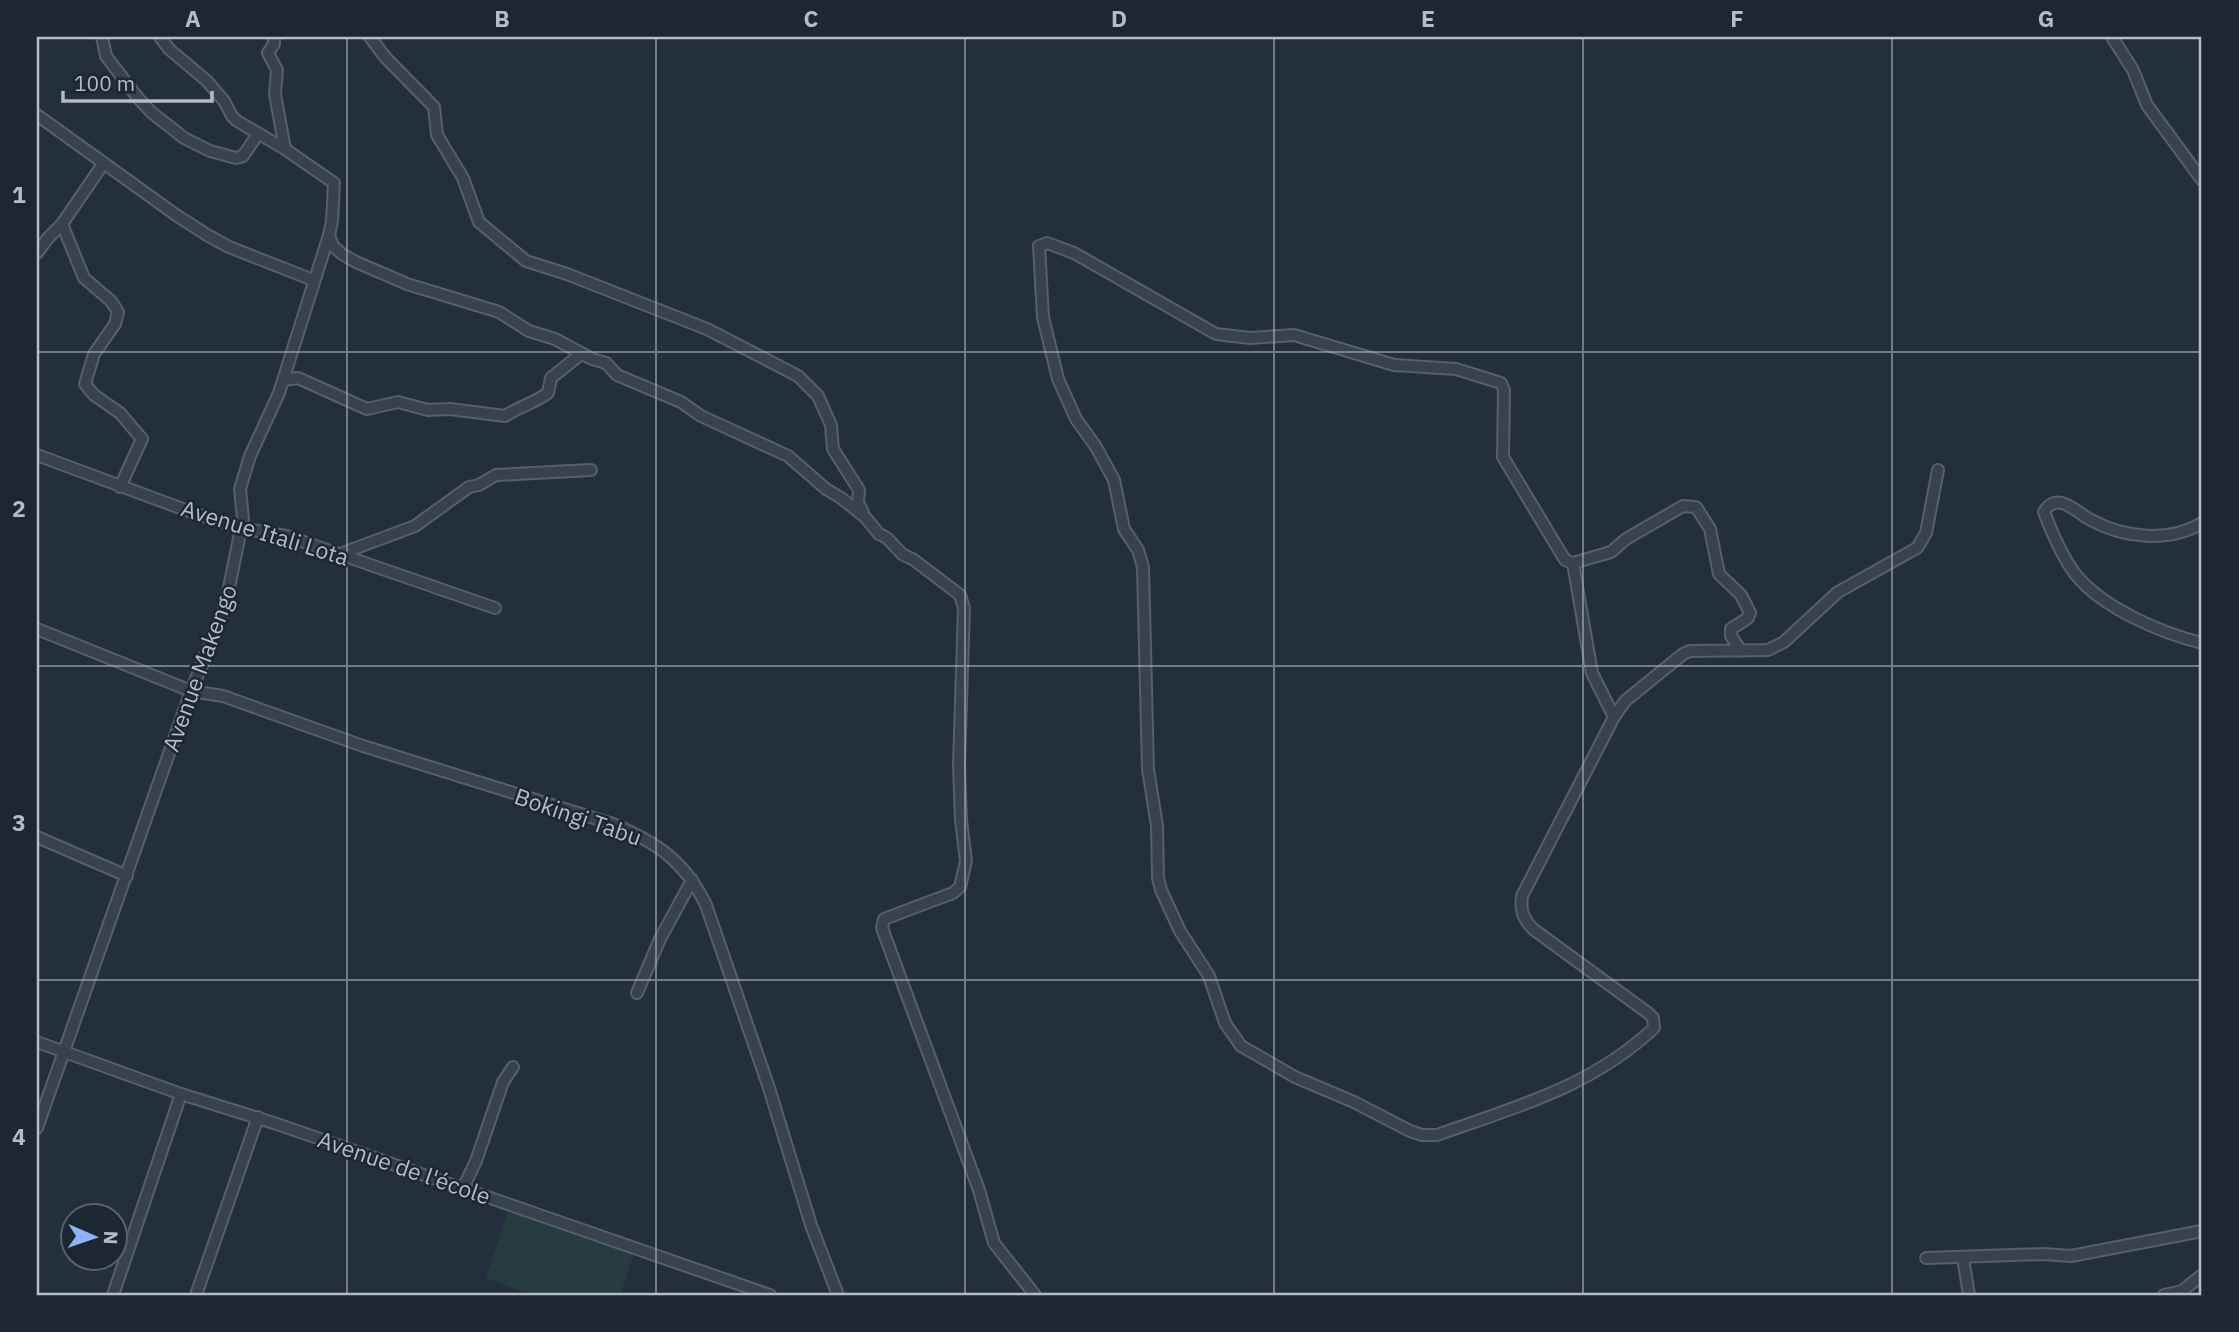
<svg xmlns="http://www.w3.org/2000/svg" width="2239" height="1332" font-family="'IBM Plex Sans',sans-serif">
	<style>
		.green { fill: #263c3f }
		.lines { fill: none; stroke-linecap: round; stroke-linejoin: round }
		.minor-casing { stroke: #565f6c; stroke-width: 14 }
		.minor { stroke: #38414e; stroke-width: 10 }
		.grid { fill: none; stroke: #b4bcc9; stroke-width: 2; stroke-opacity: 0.55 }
		.labels { text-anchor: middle; stroke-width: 5; stroke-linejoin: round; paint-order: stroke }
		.street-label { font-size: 23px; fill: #b4bcc9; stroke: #1d2633 }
		.neatline { fill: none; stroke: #b4bcc9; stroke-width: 2.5 }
		.grid-label { font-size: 23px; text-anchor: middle; font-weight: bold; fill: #b4bcc9 }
	</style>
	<rect width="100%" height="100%" fill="#242f3e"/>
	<path class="green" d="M509 1207 635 1250 620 1295H533L486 1278Z"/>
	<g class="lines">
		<defs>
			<g id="minor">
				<path d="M102 37 106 56 138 98 151 112 184 138 210 151 236 158 243 156 258 134"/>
				<path d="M274 37V44L268 53 277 70 275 94 285 149"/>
				<path d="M370 37 385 57 434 107 437 135 463 178 479 222 526 261 567 274 707 329 798 376 818 396 831 425 833 449 859 490 858 502 863 513"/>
				<path d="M2112 37 2133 70 2147 105 2202 180"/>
				<path d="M37 115 176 215 207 235 229 247 313 280"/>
				<path d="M103 164 62 224 84 278 111 301 118 312 115 324 94 354 85 384 94 395 120 413 142 439 120 487"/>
				<path d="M329 235 333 246 342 254 356 262 407 284 499 312 529 331 555 339 592 359 606 363 617 375 681 402 701 416 788 456 826 489 841 498 865 517 879 534 887 538 902 554 914 560 960 595 964 608 959 766 961 820 966 861 960 887 953 893 884 919 882 928 979 1190 994 1243 1035 1295"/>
				<path d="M37 253 48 238 62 224"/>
				<path d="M284 380 298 378 367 409 398 402 428 410 450 409 505 416C519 407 534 403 548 393L551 378 581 354"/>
				<path d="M37 455 191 512 241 528 287 536 495 608"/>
				<path d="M2202 523C2169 543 2124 538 2091 520 2081 515 2073 506 2062 503 2054 501 2048 505 2044 512 2052 533 2062 557 2076 575 2103 608 2161 633 2202 643"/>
				<path d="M340 554 415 526 469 487 479 485 496 475 591 470"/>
				<path d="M1573 563 1592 673 1614 717"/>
				<path d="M37 629 191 691 223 696 363 746 613 824C656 842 685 861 706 905L769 1088 811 1225 838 1295"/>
				<path d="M1741 651 1731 636V629L1748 618 1750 613 1741 595 1719 574 1710 529 1696 507 1683 506 1626 539 1611 552 1573 563 1565 560 1503 457 1504 390 1501 383 1456 369 1394 365 1294 335 1250 338 1216 334 1074 253 1047 243 1039 246 1043 317 1058 379 1076 419 1096 447 1114 480 1124 529 1138 550 1143 567 1148 769 1157 826 1158 878 1161 890 1180 931 1209 976 1225 1023 1241 1046 1295 1077 1354 1102 1410 1131 1422 1135H1437C1516 1107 1591 1087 1654 1028L1653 1018 1648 1013 1533 929C1523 918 1520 911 1522 896L1614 717 1625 701 1683 654 1690 651 1768 650 1784 642 1838 592 1917 548 1926 533 1938 470"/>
				<path d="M37 837 127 876"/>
				<path d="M637 993 660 939 692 880"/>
				<path d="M37 1042 181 1094 277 1124 770 1295"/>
				<path d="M37 1128 191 691 225 607 243 519 240 489 250 456 279 393 329 235 332 221 334 183 285 149 237 121 232 116 224 101 207 81 169 49 160 37"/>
				<path d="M463 1188 476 1161 503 1082 513 1067"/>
				<path d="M1926 1258 2044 1254 2071 1256 2202 1231"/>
				<path d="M1963 1258 1969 1295"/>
				<path d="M113 1295 181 1094"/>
				<path d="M196 1295 258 1117"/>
				<path d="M2164 1295 2182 1291 2202 1275"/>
			</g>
		</defs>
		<use href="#minor" class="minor-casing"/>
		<use href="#minor" class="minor"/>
	</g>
	<path class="grid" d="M347 37V1295M656 37V1295M965 37V1295M1274 37V1295M1583 37V1295M1892 37V1295M37 352H2202M37 666H2202M37 980H2202"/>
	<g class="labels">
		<g class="street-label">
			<text transform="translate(265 533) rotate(17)" y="8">Avenue Itali Lota</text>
			<text transform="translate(200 668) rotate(-70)" y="8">Avenue Makengo</text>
			<text transform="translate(578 817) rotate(19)" y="8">Bokingi Tabu</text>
			<text transform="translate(404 1168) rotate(19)" y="8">Avenue de l'école</text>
		</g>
	</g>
	<rect width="2239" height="1332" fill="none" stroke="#1d2633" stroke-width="77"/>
	<g transform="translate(94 1237) rotate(92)"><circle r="33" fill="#1d2633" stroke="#59626f" stroke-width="2"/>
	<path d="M0-5L12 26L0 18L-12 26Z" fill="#8ab4f8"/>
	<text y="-10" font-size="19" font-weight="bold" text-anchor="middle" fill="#b4bcc9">N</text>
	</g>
	<path d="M63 91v10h149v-10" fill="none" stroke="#b4bcc9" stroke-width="3.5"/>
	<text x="74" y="91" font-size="21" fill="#b4bcc9" stroke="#1d2633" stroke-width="5" paint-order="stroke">100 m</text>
	<rect x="38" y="38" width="2162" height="1256" class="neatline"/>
	<g class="grid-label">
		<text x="193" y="27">A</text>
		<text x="502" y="27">B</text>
		<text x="811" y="27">C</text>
		<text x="1119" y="27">D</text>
		<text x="1428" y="27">E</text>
		<text x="1737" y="27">F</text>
		<text x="2046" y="27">G</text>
		<text x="19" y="203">1</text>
		<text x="19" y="517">2</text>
		<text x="19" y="831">3</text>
		<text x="19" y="1145">4</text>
	</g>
</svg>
